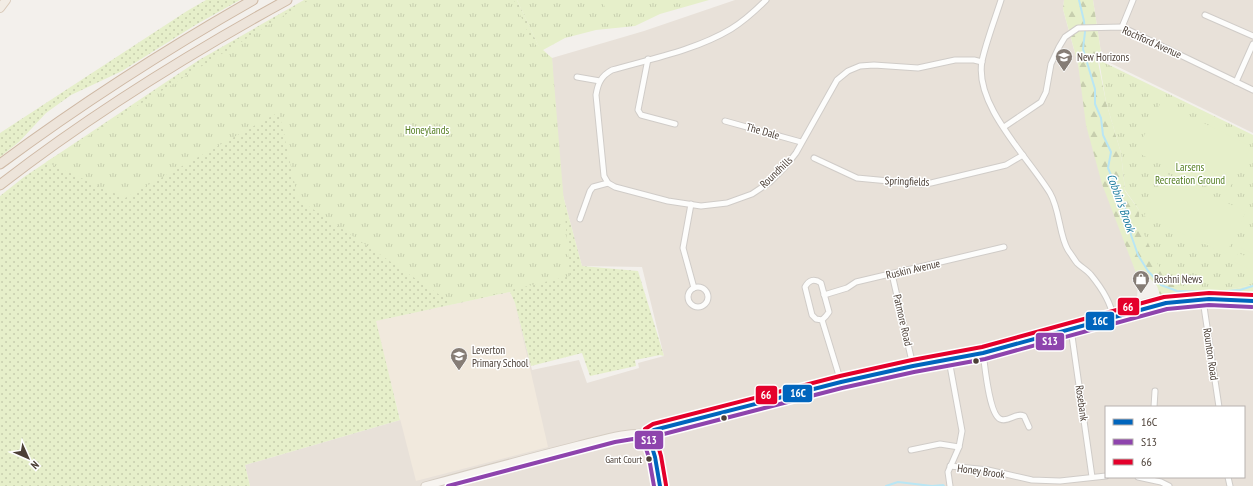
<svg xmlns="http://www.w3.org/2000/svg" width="1253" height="486" font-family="'PT Sans Narrow',sans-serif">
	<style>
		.residential { fill: #e8e1d9; fill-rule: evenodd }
		.education { fill: #f1e9dd }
		.grass { fill: url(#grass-dots) }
		.forest { fill: url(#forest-firs) }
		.park { fill: url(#park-tufts) }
		.pitch { fill: #e6efca }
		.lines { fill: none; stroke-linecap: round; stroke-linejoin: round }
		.stream { stroke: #b9e6f4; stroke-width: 2 }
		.street-casing { stroke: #d0ccc8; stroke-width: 7 }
		.secondary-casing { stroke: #d5cdc3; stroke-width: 9 }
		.primary-casing { stroke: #d8c8b7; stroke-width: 10 }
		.highway-casing { stroke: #ceb8a4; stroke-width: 11 }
		.street { stroke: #fdfdfc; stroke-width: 5 }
		.secondary { stroke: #f7f4f0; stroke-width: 7 }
		.primary { stroke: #f2ece4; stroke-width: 8 }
		.highway { stroke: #ede4da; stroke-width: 9 }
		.bus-1-casing { stroke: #fff; stroke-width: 7 }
		.bus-2-casing { stroke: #fff; stroke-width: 7 }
		.bus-3-casing { stroke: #fff; stroke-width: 7 }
		.bus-1 { stroke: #0065bd; stroke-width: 4 }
		.bus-2 { stroke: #8e44ad; stroke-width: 4 }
		.bus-3 { stroke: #e4002b; stroke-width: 4 }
		.bus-dot { fill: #4b3f36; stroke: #fff; stroke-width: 1.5 }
		.labels { text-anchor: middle; stroke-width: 3; stroke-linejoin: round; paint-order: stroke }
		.bus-label { font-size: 10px; fill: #4b3f36; stroke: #fff; text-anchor: end }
		.street-label { font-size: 11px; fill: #4b3f36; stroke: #fff }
		.poi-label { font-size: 11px; fill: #4b3f36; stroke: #fff; text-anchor: start }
		.park-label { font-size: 11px; fill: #547e21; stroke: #fff }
		.water-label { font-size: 12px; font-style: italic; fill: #1f7ea0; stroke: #fff }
		.line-badge { stroke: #fff; stroke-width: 1.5 }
		.badge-label { font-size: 11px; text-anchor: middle; font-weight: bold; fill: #fff }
	</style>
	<defs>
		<pattern id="grass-dots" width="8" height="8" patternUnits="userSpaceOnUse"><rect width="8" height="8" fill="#e6efca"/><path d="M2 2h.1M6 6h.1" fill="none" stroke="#c7ceae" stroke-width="1.8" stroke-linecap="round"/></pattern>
		<pattern id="forest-firs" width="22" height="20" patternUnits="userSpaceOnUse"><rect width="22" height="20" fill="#e6efca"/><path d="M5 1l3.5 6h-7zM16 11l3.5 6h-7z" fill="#c7ceae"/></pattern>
		<pattern id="park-tufts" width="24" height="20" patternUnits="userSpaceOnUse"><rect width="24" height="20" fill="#e6efca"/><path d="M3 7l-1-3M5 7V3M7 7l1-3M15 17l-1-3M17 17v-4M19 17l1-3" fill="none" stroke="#c7ceae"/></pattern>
	</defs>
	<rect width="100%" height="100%" fill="#f3f0ec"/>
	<g class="residential">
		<path d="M735 0H1064L1063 9 1127 246 1138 278 1137 300 1160 295 1169 297 1253 299V486H250L245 465 400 420 515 303 532 370 579 360 587 383 639 368 638 363 664 356 642 267 582 266 561 188 554 121 552 58 644 31ZM1106 407H1244V477H1106Z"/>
		<path d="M1093 0H1253V133L1102 59Z"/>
	</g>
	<path class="education" d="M510 292 515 303 548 447 416 481 375 321Z"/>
	<g class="grass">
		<path d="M206 0H240L197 24 122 71 71 95 46 113 19 142 0 157V133L187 11Z"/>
		<path d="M304 0H517L542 53 552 58 554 121 561 188 582 266 638 271 664 356 660 355 635 360 636 366 590 376 582 353 531 366 515 303 510 292 376 321 400 420 245 465 250 486H0V196L24 177 199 60Z"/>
	</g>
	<path class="forest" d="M1064 0H1093L1102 59 1097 57 1106 102 1121 153 1125 191 1139 210V223L1216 292 1253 285V299L1169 297 1160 295 1157 286 1147 275 1138 278 1102 184 1086 125 1078 64 1063 9Z"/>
	<g class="park">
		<path d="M309 0H514L532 42 539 47 517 0H709L660 14 635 26 596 30 565 38 543 50 552 58 570 276 453 304 298 199 279 112 125 198 46 162Z"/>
		<path d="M1099 60 1253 135V285L1216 292 1172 284 1158 265 1139 223V210L1125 190 1121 153 1106 102Z"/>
	</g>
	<g class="pitch">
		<path d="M602 0H637L607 12Z"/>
		<path d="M1161 102 1250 146 1226 196 1136 152Z"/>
		<path d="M1165 173 1246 212 1226 254 1144 216Z"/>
		<path d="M1245 238 1253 241V254L1241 248Z"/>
		<path d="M1238 253 1253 259V271L1234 262Z"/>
	</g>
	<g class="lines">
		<g class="stream">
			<path d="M1079 0 1084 21 1085 32 1083 49 1095 89V104L1101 118 1103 135 1111 152 1108 168 1129 218 1131 235 1138 255 1148 271 1161 285 1177 291 1216 292 1240 290 1253 286"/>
			<path d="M886 486 898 482 932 486 943 485 944 486"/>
		</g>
		<defs>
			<g id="street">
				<path d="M766 0C755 11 744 21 731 29 696 50 651 59 612 70 601 76 598 83 596 95L604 176 608 183 615 187 668 201 701 206 727 203 752 194 770 182 785 167 796 153 837 80 848 71 860 66 874 65 918 68 955 60H974L982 62"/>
				<path d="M1001 0C995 19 986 42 982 61 974 105 1028 157 1050 193 1060 210 1059 235 1068 250 1071 254 1074 259 1077 263 1081 267 1087 270 1091 275 1100 286 1111 303 1113 317"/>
				<path d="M1205 15 1253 36"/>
				<path d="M1122 27 1133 0"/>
				<path d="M648 59 638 110 641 115 675 124"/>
				<path d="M577 77 600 81"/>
				<path d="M1236 82 1253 44"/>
				<path d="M725 121 801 142"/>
				<path d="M1004 127 1041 102 1046 92 1051 64 1059 47 1065 37 1078 28 1122 27 1253 90"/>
				<path d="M814 158 857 178 921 184 931 183 1006 165 1023 155"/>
				<path d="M691 204 683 248 694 288"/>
				<path d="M580 219 590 191 593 187 608 183"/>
				<path d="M892 274 913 366"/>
				<circle cx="698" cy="297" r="10"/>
				<path d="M824 295 847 288 856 282 1004 247"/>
				<path d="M1203 300 1219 407"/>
				<path d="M822 320 826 316 829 312 821 283C814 278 809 280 805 287L812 315 816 319 822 320 841 382"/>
				<path d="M1071 329 1092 477"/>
				<path d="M983 353C985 366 989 414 1000 419 1009 423 1015 412 1024 416L1029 427"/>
				<path d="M949 360 962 431 959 447 948 472 950 486"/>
				<path d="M1154 407 1155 391"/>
				<path d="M648 434 655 457 660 486"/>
				<path d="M911 450 940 444 959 447"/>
				<path d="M950 466 988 470 1032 480 1060 481 1106 476"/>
				<path d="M1138 477 1161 482 1169 486"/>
				<path d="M1228 477 1230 486"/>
				<path d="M654 486 660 484"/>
			</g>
			<path id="secondary" d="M425 486C476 472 528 458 579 445 597 441 631 430 648 434L654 430 841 382 913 366 983 353 1166 303C1194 299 1224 298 1253 301"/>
			<path id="primary" d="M0 8 6 0"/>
			<g id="highway">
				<path d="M0 164C81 104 165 50 253 0"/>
				<path d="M0 185C90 115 187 55 287 0"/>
			</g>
		</defs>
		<use href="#street" class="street-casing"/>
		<use href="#secondary" class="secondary-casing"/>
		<use href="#primary" class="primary-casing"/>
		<use href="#highway" class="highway-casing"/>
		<use href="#street" class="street"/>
		<use href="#secondary" class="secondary"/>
		<use href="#primary" class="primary"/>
		<use href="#highway" class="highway"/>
		<defs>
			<g id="bus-1">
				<path d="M648 434 654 430 841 382 913 366 983 353 1166 303 1209 299 1253 301"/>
				<path d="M648 434 655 457 660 486"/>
			</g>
			<g id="bus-2">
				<path d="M642 436 649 458 654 486"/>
				<path d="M448 486 615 442 633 439 649 440 656 436 842 388 914 372 985 359 1167 309 1209 305 1252 307"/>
			</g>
			<g id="bus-3">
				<path d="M645 429 653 424 840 376 912 360 982 347 1164 297 1209 293 1253 295"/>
				<path d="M654 432 661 456 666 485"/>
			</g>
		</defs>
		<use href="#bus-1" class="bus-1-casing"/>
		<use href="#bus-2" class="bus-2-casing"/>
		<use href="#bus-3" class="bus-3-casing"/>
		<use href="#bus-1" class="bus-1"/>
		<use href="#bus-2" class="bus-2"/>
		<use href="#bus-3" class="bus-3"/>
	</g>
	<defs>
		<symbol id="school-pin" viewBox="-11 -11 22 30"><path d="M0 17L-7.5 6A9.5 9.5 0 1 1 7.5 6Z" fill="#867d76" stroke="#fff"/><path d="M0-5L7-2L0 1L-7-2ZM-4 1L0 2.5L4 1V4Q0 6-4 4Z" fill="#fff"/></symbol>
		<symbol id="shop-pin" viewBox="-11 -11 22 30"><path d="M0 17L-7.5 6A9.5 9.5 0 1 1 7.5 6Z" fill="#867d76" stroke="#fff"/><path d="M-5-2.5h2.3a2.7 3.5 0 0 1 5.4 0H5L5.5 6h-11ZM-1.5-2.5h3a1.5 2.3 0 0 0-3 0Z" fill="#fff"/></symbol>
	</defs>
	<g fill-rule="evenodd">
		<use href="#school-pin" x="1054" y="47" width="20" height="27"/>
		<use href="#shop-pin" x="1131" y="269" width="20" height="27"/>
		<use href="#school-pin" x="449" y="346" width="20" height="27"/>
	</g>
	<g class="bus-dot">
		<circle cx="976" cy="361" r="3.5"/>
		<circle cx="724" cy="418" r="3.5"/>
		<circle cx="649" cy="459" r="3.5"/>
	</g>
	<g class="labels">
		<g class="bus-label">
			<text x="642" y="463">Gant Court</text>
		</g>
		<g class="street-label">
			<text transform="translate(1152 42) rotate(24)" y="4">Rochford Avenue</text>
			<text transform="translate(763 131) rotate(16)" y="4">The Dale</text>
			<text transform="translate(776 172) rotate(-44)" y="4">Roundhills</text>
			<text transform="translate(907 181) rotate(2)" y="4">Springfields</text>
			<text transform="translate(913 269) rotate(-13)" y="4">Ruskin Avenue</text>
			<text transform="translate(903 320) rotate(77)" y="4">Patmore Road</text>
			<text transform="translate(1211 354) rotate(82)" y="4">Rounton Road</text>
			<text transform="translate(1082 403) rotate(82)" y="4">Rosebank</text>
			<text transform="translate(981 471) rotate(8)" y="4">Honey Brook</text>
		</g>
		<g class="poi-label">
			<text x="1077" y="61">New Horizons</text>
			<text x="1154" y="283">Roshni News</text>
			<text x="472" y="354">Leverton<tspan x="472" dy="13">Primary School</tspan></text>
		</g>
		<g class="park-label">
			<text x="427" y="134">Honeylands</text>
			<text x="1190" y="171">Larsens<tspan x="1190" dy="13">Recreation Ground</tspan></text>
		</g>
		<g class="water-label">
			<text transform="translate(1121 203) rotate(70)" y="4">Cobbin's Brook</text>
		</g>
	</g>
	<g class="line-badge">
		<rect x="1117" y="297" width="23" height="19" rx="4" fill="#e4002b"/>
		<rect x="1085" y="311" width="30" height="20" rx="4" fill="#0065bd"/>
		<rect x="1035" y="332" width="30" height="19" rx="4" fill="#8e44ad"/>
		<rect x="782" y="384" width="31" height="19" rx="4" fill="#0065bd"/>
		<rect x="755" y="385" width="23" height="20" rx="4" fill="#e4002b"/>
		<rect x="634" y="430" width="30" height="20" rx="4" fill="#8e44ad"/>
	</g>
	<g class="badge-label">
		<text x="1128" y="311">66</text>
		<text x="1100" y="325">16C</text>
		<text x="1050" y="345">S13</text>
		<text x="798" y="397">16C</text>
		<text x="766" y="399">66</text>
		<text x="649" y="444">S13</text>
	</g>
	<rect x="1105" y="406" width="140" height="72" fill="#ffffff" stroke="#b7b2af"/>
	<rect x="1113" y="419" width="20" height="6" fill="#0065bd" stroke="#b7b2af"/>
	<text x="1141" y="426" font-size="12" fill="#4b3f36">16C</text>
	<rect x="1113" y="439" width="20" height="6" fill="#8e44ad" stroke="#b7b2af"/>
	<text x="1141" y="446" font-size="12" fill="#4b3f36">S13</text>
	<rect x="1113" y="459" width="20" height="6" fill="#e4002b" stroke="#b7b2af"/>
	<text x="1141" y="466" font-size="12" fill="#4b3f36">66</text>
	<g transform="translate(28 458) rotate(135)" stroke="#ffffff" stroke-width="3" paint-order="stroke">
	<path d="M0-3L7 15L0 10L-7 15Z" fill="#4b3f36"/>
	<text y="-6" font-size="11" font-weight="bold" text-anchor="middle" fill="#4b3f36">N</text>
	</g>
</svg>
